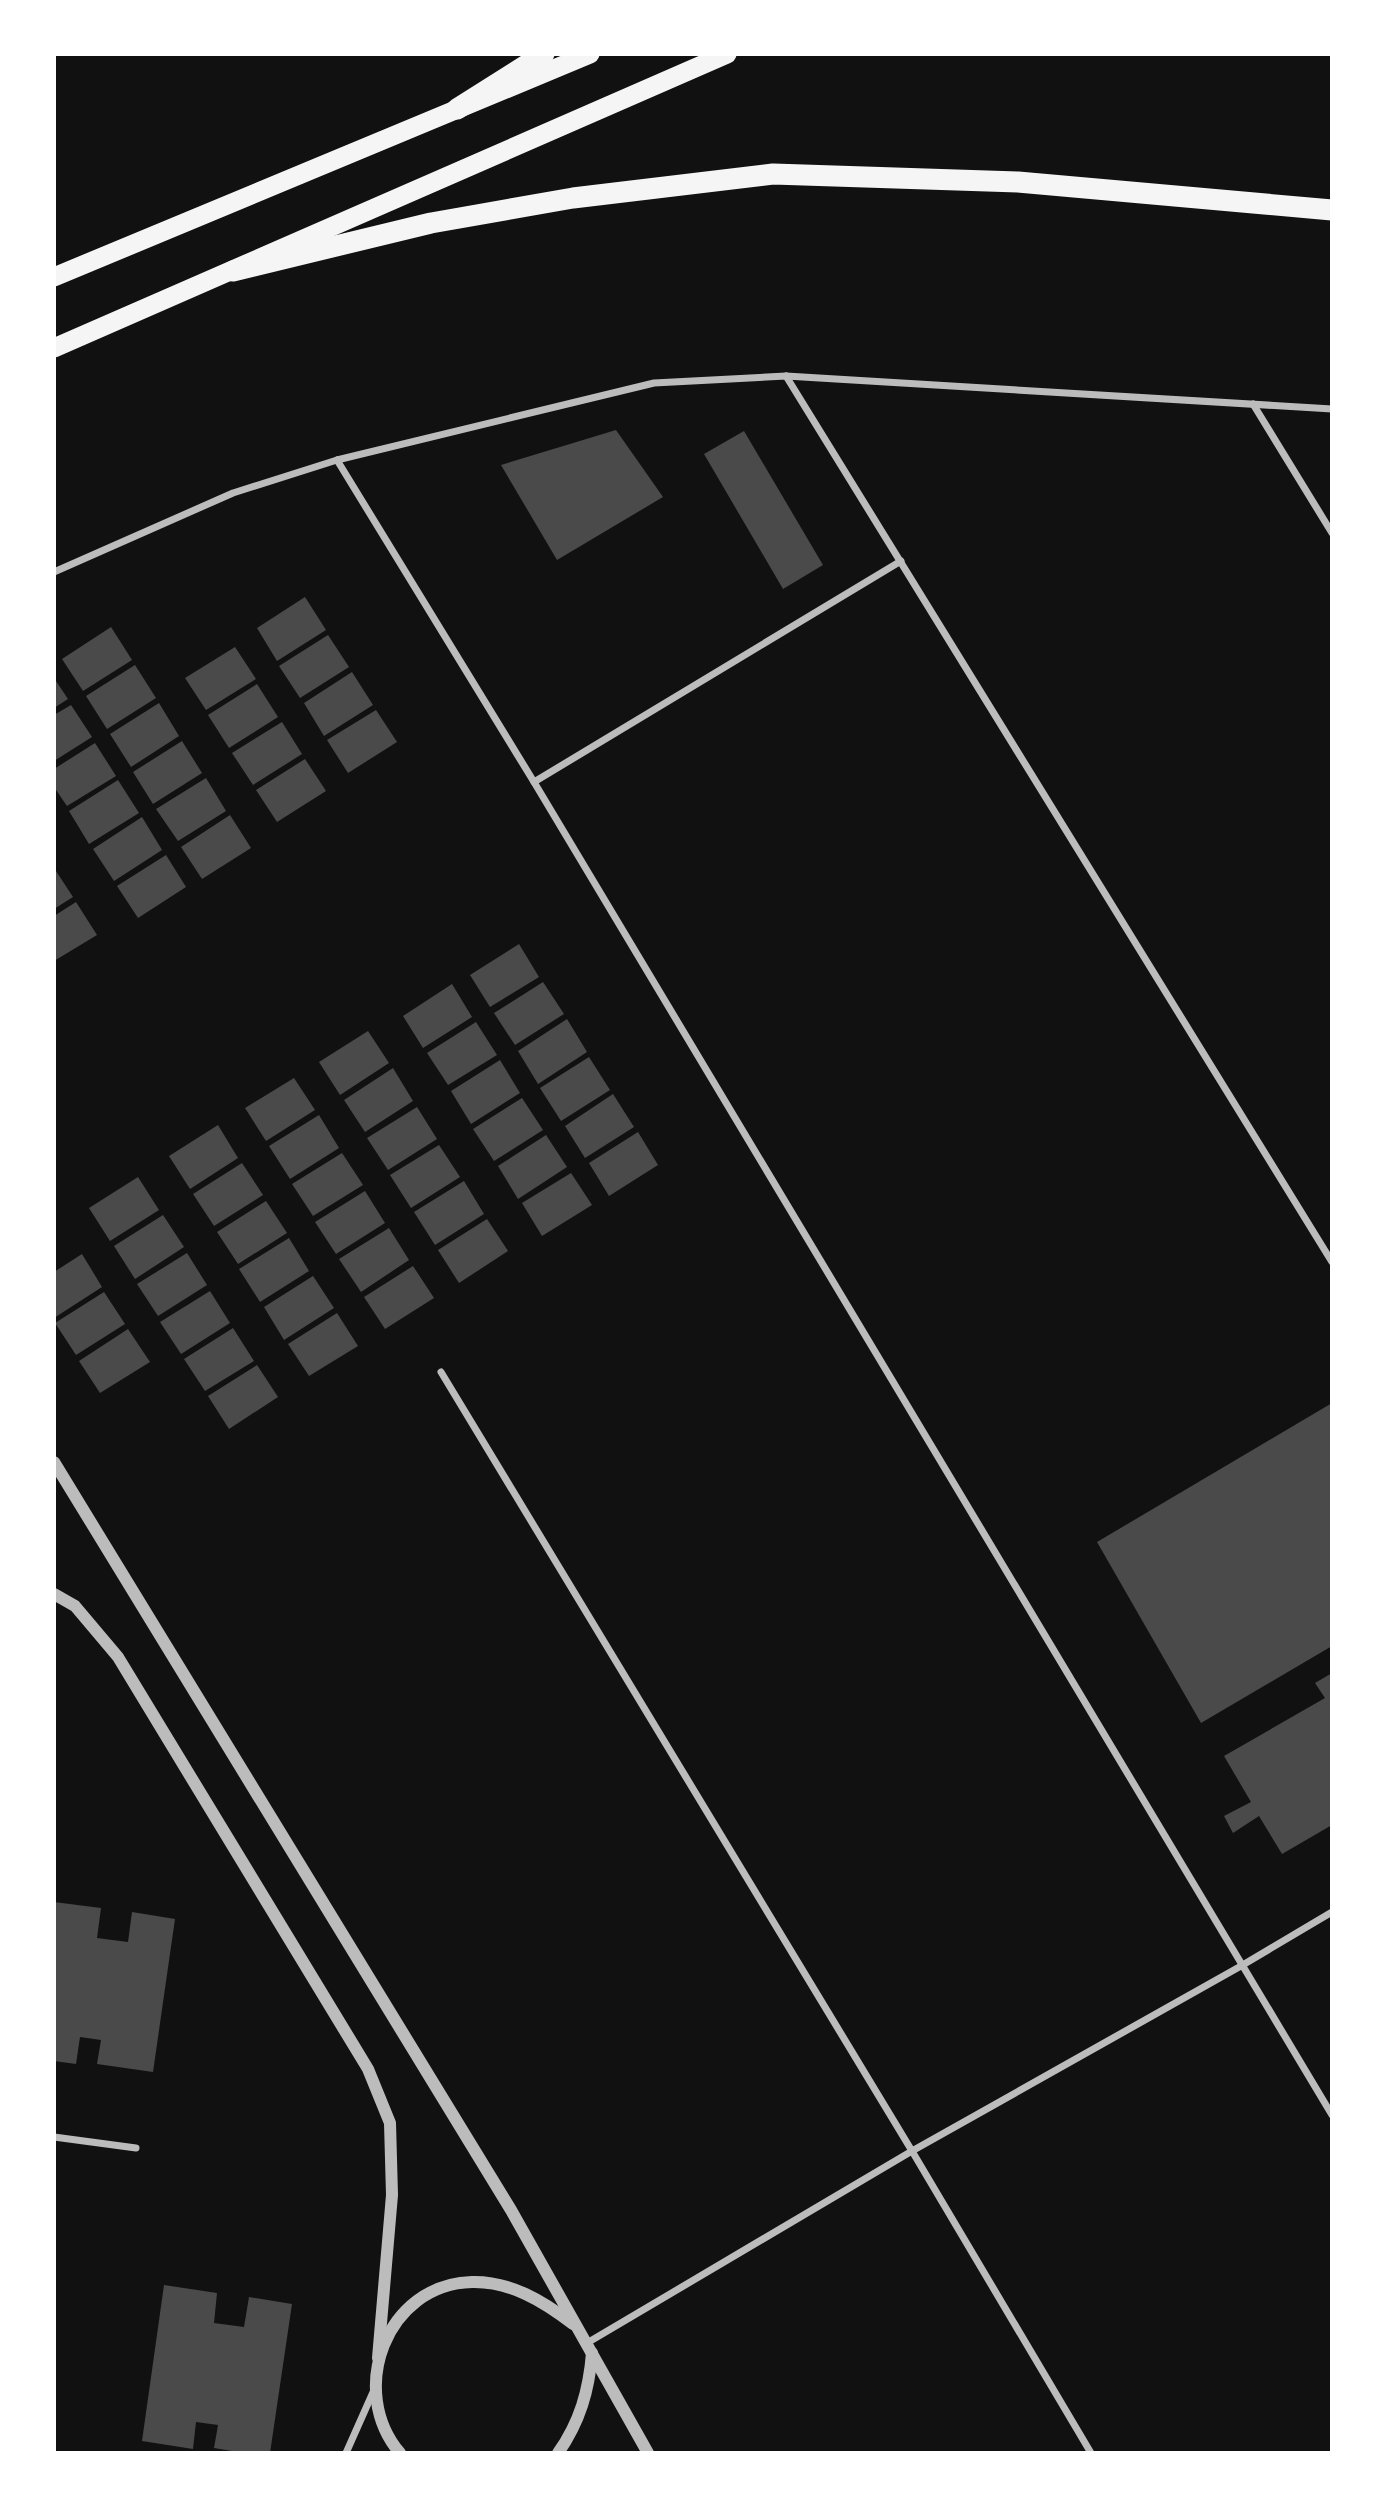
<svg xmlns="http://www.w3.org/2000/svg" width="1386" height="2507" font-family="'Work Sans',sans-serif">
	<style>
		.building { fill: #4a4a4a }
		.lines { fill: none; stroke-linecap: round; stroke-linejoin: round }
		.minor { stroke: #bcbcbc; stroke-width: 7 }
		.tertiary { stroke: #bcbcbc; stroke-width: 12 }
		.trunk { stroke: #f5f5f5; stroke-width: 19 }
		.motorway { stroke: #f5f5f5; stroke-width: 21 }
	</style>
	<rect width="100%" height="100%" fill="#111"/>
	<g class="building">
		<path d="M616 430 663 497 557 560 501 465Z"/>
		<path d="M744 431 823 565 783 589 704 454Z"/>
		<path d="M305 597 326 630 277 661 257 628Z"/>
		<path d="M111 627 132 660 83 691 62 659Z"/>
		<path d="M328 635 349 667 300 698 279 666Z"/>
		<path d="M235 647 256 679 206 710 185 678Z"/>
		<path d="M135 665 156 698 107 729 86 696Z"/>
		<path d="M352 672 373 705 324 736 304 703Z"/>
		<path d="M54 678 68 699 54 708Z"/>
		<path d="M257 684 278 717 229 748 208 715Z"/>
		<path d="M159 703 179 736 131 767 110 734Z"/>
		<path d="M71 705 92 737 54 761V715Z"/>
		<path d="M376 710 397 742 348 773 327 740Z"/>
		<path d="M282 722 302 754 253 785 232 753Z"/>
		<path d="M182 741 202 773 153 804 133 772Z"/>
		<path d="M95 743 116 776 67 806 54 787V769Z"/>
		<path d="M305 759 326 791 277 822 256 790Z"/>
		<path d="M206 778 226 811 178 841 156 809Z"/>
		<path d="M118 780 139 813 89 844 69 811Z"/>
		<path d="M230 815 251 848 202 879 181 847Z"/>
		<path d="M142 817 162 850 114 881 93 849Z"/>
		<path d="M166 855 186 887 138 918 117 886Z"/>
		<path d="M54 868 73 897 54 909Z"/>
		<path d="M76 902 97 935 54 961V916Z"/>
		<path d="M519 944 539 977 490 1007 470 975Z"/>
		<path d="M543 982 564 1014 515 1045 494 1013Z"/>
		<path d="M452 984 472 1017 423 1048 403 1016Z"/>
		<path d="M567 1019 587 1052 538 1084 518 1051Z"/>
		<path d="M476 1022 497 1055 448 1085 427 1053Z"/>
		<path d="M368 1031 389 1063 340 1095 319 1062Z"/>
		<path d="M589 1057 610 1090 561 1121 540 1088Z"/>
		<path d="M500 1060 520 1093 471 1124 451 1091Z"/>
		<path d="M393 1068 413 1101 365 1132 344 1100Z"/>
		<path d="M294 1078 315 1110 266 1141 245 1108Z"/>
		<path d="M613 1094 634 1127 585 1158 565 1126Z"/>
		<path d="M522 1098 543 1130 494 1161 473 1129Z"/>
		<path d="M417 1107 437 1139 388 1170 367 1138Z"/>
		<path d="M319 1115 339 1148 290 1179 269 1146Z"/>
		<path d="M218 1125 238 1158 190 1189 169 1156Z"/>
		<path d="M638 1132 658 1165 609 1196 589 1163Z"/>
		<path d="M546 1135 567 1167 518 1199 498 1166Z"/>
		<path d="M439 1145 460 1177 411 1208 390 1175Z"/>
		<path d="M342 1153 363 1185 313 1216 292 1184Z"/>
		<path d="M242 1163 263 1195 214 1226 193 1194Z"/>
		<path d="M571 1173 592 1205 542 1236 522 1203Z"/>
		<path d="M138 1177 159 1210 110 1241 89 1208Z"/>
		<path d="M464 1181 484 1214 435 1245 414 1212Z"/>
		<path d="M365 1191 385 1223 336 1254 315 1222Z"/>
		<path d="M266 1201 287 1233 238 1264 217 1232Z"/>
		<path d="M163 1215 184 1247 135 1279 114 1246Z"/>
		<path d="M487 1219 508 1251 459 1283 438 1250Z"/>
		<path d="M389 1228 409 1260 361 1292 339 1259Z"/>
		<path d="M289 1238 309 1271 260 1302 239 1269Z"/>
		<path d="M187 1253 207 1285 158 1316 137 1284Z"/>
		<path d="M82 1254 102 1287 54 1318V1272Z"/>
		<path d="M413 1266 434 1298 385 1329 364 1297Z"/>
		<path d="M313 1276 334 1308 284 1340 264 1307Z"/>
		<path d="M210 1291 230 1323 181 1354 160 1322Z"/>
		<path d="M104 1292 125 1324 76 1355 55 1323Z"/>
		<path d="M337 1313 358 1346 309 1376 288 1344Z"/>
		<path d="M233 1328 254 1361 205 1391 184 1359Z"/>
		<path d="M128 1329 150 1362 100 1393 79 1361Z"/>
		<path d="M257 1365 278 1397 229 1429 208 1396Z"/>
		<path d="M1332 1403V1646L1201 1723 1097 1542Z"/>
		<path d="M1332 1673V1825L1282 1854 1259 1816 1233 1833 1224 1816 1251 1802 1224 1756 1325 1698 1315 1683Z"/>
		<path d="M54 1902 101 1908 97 1938 128 1942 132 1912 175 1919 153 2072 97 2064 101 2040 80 2037 76 2064 54 2061Z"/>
		<path d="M164 2285 217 2293 214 2323 244 2327 249 2297 292 2304 270 2453H244L214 2448 218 2425 196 2422 193 2449 142 2441Z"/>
	</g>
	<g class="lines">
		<g class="minor">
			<path d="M786 376 1332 1262"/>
			<path d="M1253 404 1332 533"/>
			<path d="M337 460 534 782 1332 2115"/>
			<path d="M54 572 233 493 337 460 654 383 786 376 1332 409"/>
			<path d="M534 782 901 561"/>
			<path d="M441 1372 912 2151 1091 2453"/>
			<path d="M54 2137 136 2148"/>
			<path d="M587 2343 912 2151 1241 1966 1332 1912"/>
			<path d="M346 2453 374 2390"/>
		</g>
		<g class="tertiary">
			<path d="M54 1462 511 2210 648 2453"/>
			<path d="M54 1594 75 1606 118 1657 368 2069 390 2123 392 2195 378 2358"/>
			<path d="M400 2453C347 2391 386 2284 472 2282 510 2281 543 2301 573 2324"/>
			<path d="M558 2453C580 2422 589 2390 592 2353"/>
		</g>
		<g class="trunk">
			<path d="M54 277 590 54"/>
			<path d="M54 348 727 54"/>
		</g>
		<g class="motorway">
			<path d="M457 109 544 54"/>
			<path d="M233 271 431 223 573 198 773 174 1018 182 1332 210"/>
		</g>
	</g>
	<rect width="1386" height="2507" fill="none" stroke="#ffffff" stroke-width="112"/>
</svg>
